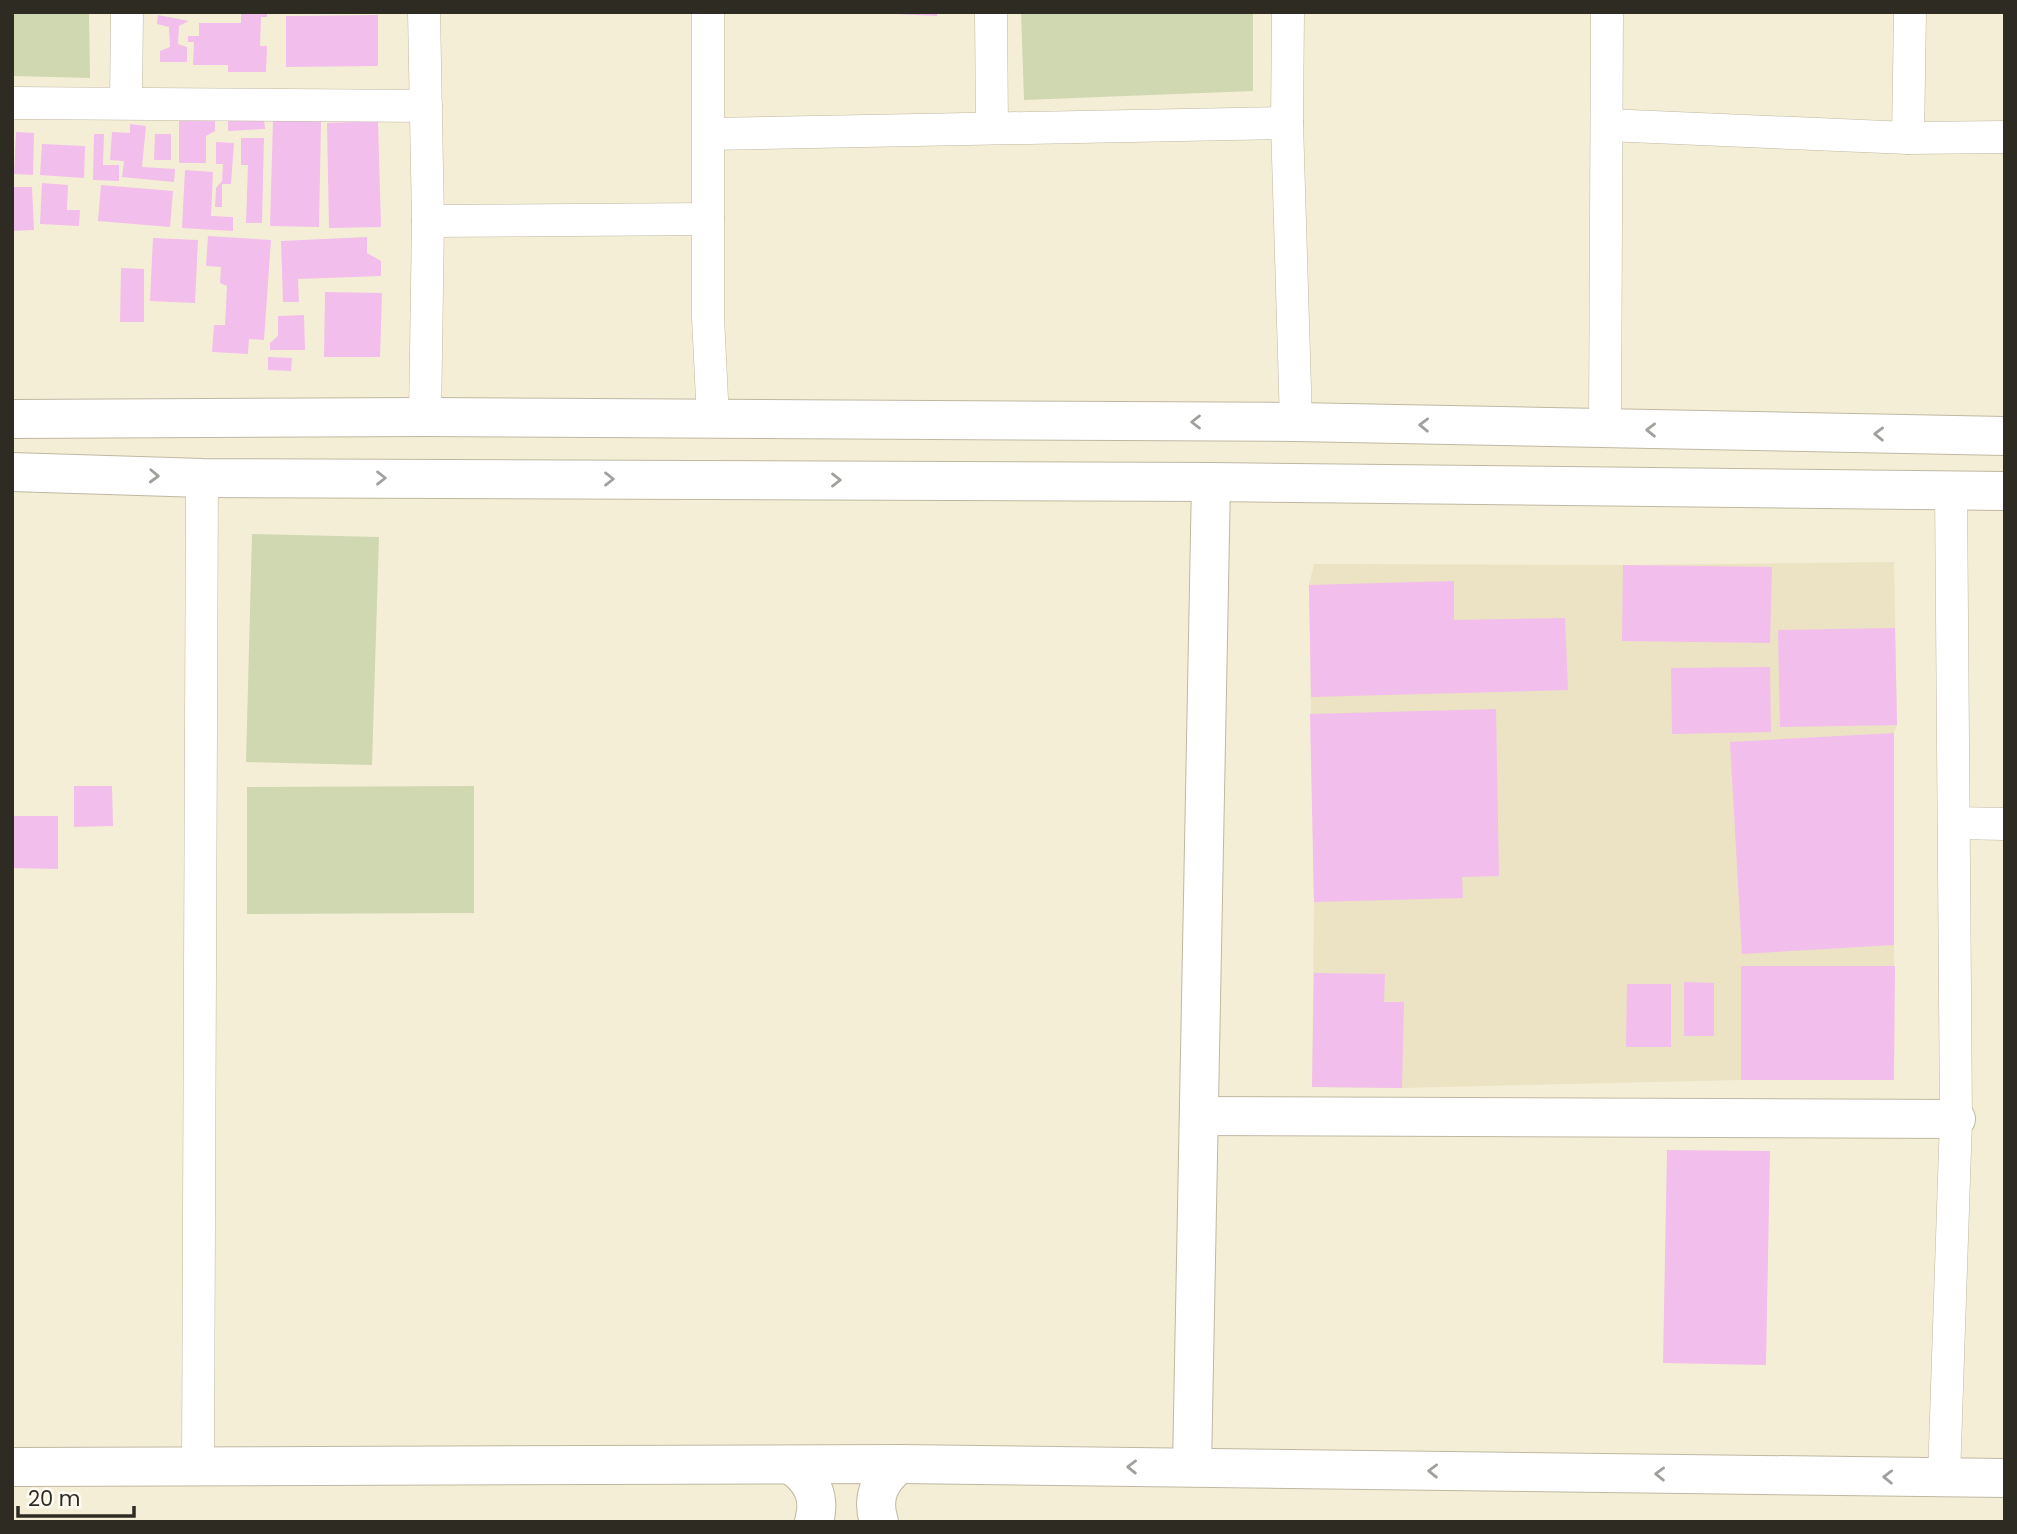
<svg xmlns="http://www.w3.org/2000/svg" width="2017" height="1534" font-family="Poppins,sans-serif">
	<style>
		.built { fill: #ece2c4 }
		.green { fill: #cfd8b1 }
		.building { fill: #f2beec }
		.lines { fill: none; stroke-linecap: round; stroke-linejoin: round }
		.minor-casing { stroke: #bfb8a2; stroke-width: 33 }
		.tertiary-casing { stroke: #bfb8a2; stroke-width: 40 }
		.minor { stroke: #fff; stroke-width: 32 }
		.tertiary { stroke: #fff; stroke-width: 38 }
		.oneway { stroke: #a1a09c }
	</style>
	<rect width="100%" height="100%" fill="#f5eed7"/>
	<path class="built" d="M1894 562 1897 725 1894 733V1080H1741L1402 1088 1312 1087 1314 902 1309 585 1314 564 1623 565Z"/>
	<g class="green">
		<path d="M12 12H89L90 78 12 76Z"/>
		<path d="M1021 12H1253V91L1024 100Z"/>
		<path d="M252 534 379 537 372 765 246 762Z"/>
		<path d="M474 786V913L247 914V787Z"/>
	</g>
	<g class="building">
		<path d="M241 12H267V17H261L260 46H267L266 72H228V65H193L194 42H188V36H199V23H241Z"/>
		<path d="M894 12H937V16L894 14Z"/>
		<path d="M158 15 189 21 179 26 178 44 187 47V62H160V51L170 47 169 27 157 24Z"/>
		<path d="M378 15V66L286 67V16Z"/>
		<path d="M264 118 265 129 228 131V121Z"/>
		<path d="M273 120 321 121 319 227 270 226Z"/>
		<path d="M179 121H215V131L206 136V163H179Z"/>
		<path d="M378 121 381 227 329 228 327 123Z"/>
		<path d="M130 124 146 126 142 167 175 169 174 182 122 177 124 161 110 160 112 132 130 133Z"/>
		<path d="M16 132 34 133 33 175 14 174Z"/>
		<path d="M94 134H104L103 165H119V181L93 180Z"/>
		<path d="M155 134H171V160H154Z"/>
		<path d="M241 138H264L262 223H246L248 165H241Z"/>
		<path d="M216 142 234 143 231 184H222V207H215L216 188 222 181 223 164H216Z"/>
		<path d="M42 144 85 146 84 178 40 175Z"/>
		<path d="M185 170 213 172 211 216 233 217V231L182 228Z"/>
		<path d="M42 183 68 185 67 210H80L79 226 40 224Z"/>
		<path d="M101 185 173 191 170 227 98 221Z"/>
		<path d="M12 187H32L34 230 12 231Z"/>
		<path d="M208 236 271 240 264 340 249 339 248 354 212 352 214 325H225L227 286 220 283 221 267 206 266Z"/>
		<path d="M367 237V253L381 261V276L298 279 299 302H283L281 241Z"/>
		<path d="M153 238 198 240 195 303 150 301Z"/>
		<path d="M121 268 144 269V322H120Z"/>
		<path d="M325 292 382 293 380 357H324Z"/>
		<path d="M304 315 305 350H270V343L278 336V316Z"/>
		<path d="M268 357 292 358 291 371 268 370Z"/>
		<path d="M1623 565 1772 567 1770 643 1622 641Z"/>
		<path d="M1454 581V620L1565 618 1568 690 1311 697 1309 585Z"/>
		<path d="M1895 628 1897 725 1780 727 1778 630Z"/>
		<path d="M1770 667 1771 732 1672 734 1671 668Z"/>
		<path d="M1496 709 1499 876 1462 877 1463 898 1314 902 1310 714Z"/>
		<path d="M1894 733V945L1742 954 1730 742Z"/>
		<path d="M74 786H112L113 826 74 827Z"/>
		<path d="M12 816H58V869L12 868Z"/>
		<path d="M1741 966H1895L1894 1080H1741Z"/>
		<path d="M1314 973 1385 974 1384 1002H1404L1402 1088 1312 1087Z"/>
		<path d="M1684 982 1714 983V1036H1684Z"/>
		<path d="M1627 984H1671V1047H1626Z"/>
		<path d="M1667 1150 1770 1151 1766 1365 1663 1363Z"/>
	</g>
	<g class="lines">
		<defs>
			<g id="minor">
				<path d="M424 12 428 221 425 417"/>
				<path d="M708 12V317L713 420"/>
				<path d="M991 12 992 128"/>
				<path d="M1288 12 1287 123 1296 422"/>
				<path d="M12 103 426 106"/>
				<path d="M126 103 127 12"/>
				<path d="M1607 125 1908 138 2005 137"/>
				<path d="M709 134 1287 123"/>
				<path d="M1908 138 1910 12"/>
				<path d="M428 221 708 219"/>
				<path d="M1605 429 1607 12"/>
				<path d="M1954 823 2005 824"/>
				<path d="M198 1468 202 478"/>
				<path d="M1944 1477 1956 1119 1951 490"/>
			</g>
			<g id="tertiary">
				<path d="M12 419 425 417 1296 422 2005 436"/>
				<path d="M12 472 202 478 1211 482 2005 491"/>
				<path d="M1200 1116 1956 1119"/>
				<path d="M791 1465C812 1479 821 1497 814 1522"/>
				<path d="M12 1467 900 1464 2005 1478"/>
				<path d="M1192 1467 1211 482"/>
				<path d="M879 1522C871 1497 880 1478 900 1464"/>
			</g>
		</defs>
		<use href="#minor" class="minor-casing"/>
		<use href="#tertiary" class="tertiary-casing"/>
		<use href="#minor" class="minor"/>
		<use href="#tertiary" class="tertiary"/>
	</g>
	<defs><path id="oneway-chevron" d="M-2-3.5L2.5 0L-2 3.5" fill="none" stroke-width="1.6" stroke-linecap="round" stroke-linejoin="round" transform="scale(1.75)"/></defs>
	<g class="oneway">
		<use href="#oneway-chevron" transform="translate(1196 422) rotate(-180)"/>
		<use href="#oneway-chevron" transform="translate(1424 425) rotate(-179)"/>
		<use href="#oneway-chevron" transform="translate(1651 430) rotate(-179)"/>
		<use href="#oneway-chevron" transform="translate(1879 434) rotate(-179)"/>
		<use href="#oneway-chevron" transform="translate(154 476) rotate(2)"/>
		<use href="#oneway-chevron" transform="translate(381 478)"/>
		<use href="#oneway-chevron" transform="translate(609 479)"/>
		<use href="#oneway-chevron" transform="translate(836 480)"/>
		<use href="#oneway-chevron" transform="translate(1132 1467) rotate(-179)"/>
		<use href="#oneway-chevron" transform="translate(1433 1471) rotate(-179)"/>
		<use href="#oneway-chevron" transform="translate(1660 1474) rotate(-179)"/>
		<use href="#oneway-chevron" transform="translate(1888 1477) rotate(-179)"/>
	</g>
	<rect width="2017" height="1534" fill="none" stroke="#2e2b23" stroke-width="28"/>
	<path d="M18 1506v10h116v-10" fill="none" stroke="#2e2b23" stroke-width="3.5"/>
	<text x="28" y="1506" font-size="21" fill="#2e2b23" stroke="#fefbf2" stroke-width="5" paint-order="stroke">20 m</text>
</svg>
